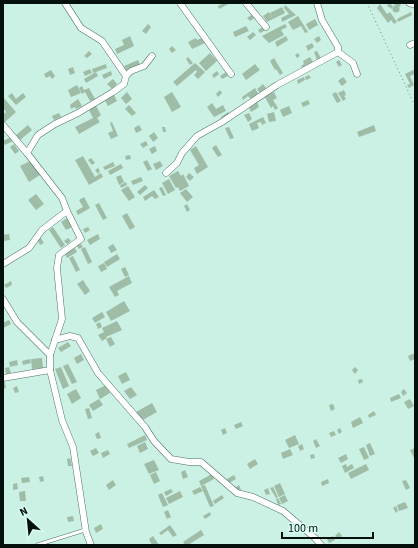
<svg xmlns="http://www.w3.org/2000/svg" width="418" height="548" font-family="'Source Sans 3',sans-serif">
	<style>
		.building { fill: #9fbca6 }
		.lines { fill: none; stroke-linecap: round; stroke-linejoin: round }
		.lane-casing { stroke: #4d7166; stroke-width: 4 }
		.street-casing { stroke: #4d7166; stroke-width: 7 }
		.path { stroke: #6f8a81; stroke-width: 1; stroke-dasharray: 1 3; stroke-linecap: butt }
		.lane { stroke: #fff; stroke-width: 3 }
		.street { stroke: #fff; stroke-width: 6 }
	</style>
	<rect width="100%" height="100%" fill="#caf1e4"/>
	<g class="building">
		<path d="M224 3H230L219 9 218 6Z"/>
		<path d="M389 3 393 6 392 9 387 6Z"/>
		<path d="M395 3H401L400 7 394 5Z"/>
		<path d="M380 4 387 14 390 12 397 22 394 24 391 20 388 23 377 8Z"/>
		<path d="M285 5 296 15 282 22 281 18 289 14 284 8Z"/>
		<circle cx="396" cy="9" r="3.5"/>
		<path d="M282 7 285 13 273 19 270 13Z"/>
		<path d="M269 12 273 19 267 22 263 16Z"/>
		<path d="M411 12 412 15 398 22 397 19Z"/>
		<path d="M253 14 256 17 250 21 247 18Z"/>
		<path d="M298 16 308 32 305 33 301 26 293 30 288 22Z"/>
		<path d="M315 19 318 25 309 30 306 24Z"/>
		<path d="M148 24 151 27 146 34 142 31Z"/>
		<path d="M285 24 287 27 281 30 284 35 269 43 262 36Z"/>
		<path d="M246 26 249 31 235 37 233 32Z"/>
		<path d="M264 26 266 30 260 33 258 30Z"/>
		<path d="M253 32 256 35 250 40 247 37Z"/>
		<path d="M130 36 134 46 117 54 115 49 124 45 122 40Z"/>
		<path d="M286 36 288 40 277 47 275 42Z"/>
		<path d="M319 36 321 40 317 43 314 39Z"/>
		<path d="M196 38 197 40 202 38 205 43 192 49 188 42Z"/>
		<path d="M312 43 314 47 308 51 306 46Z"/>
		<path d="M172 46 176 50 172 53 169 49Z"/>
		<path d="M89 51 92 54 87 58 84 56Z"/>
		<path d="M317 51 322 60 303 69 301 66 304 64 303 61 310 57 313 62 317 60 314 52Z"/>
		<path d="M210 53 217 61 206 71 199 63Z"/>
		<path d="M298 53 300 56 297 58 295 55Z"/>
		<path d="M188 57 193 63 190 65 186 59Z"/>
		<path d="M274 58 283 73 280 75 276 69 275 70 270 61Z"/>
		<path d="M138 60 140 65 126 70 124 66Z"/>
		<path d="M339 60 342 65 339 67 336 62Z"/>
		<path d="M195 63 205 72 198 79 194 75 197 72 196 70 177 86 173 82Z"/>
		<path d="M106 64 107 68 93 73 92 69Z"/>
		<path d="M255 64 260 70 246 80 242 74Z"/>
		<path d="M73 67 75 73 70 75 68 69Z"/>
		<path d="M90 69 92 73 85 76 83 72Z"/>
		<path d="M415 69V74L410 76 414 85 409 88 407 85 410 84 405 74Z"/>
		<path d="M51 70 55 76 52 79 50 76 46 78 44 74Z"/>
		<path d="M111 71 112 75 104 79 102 75Z"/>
		<path d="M217 71 219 74 214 78 212 75Z"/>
		<path d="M96 72 98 76 86 83 84 79Z"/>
		<path d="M226 72 228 76 222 79 220 76Z"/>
		<path d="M309 75 311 78 306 80 305 77Z"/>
		<path d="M304 77 305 80 298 84 297 80Z"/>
		<path d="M343 77 347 82 342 86 338 81Z"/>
		<path d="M113 79 117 84 112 89 107 84Z"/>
		<path d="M263 84 266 88 260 93 257 89Z"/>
		<path d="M77 85 81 93 71 97 68 90Z"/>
		<path d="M82 86 84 90 89 88 95 99 90 101 85 92 82 94 79 88Z"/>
		<path d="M255 88 259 95 251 99 248 96 243 100 242 97Z"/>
		<path d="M220 90 222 93 218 97 216 94Z"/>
		<path d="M344 90 346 95 344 96 346 99 343 101 338 93Z"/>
		<path d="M127 92 132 99 126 104 121 98Z"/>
		<path d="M172 92 181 107 172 112 164 97Z"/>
		<path d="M274 92 277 98 273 100 278 108 275 110 273 106 271 108 265 97Z"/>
		<path d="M336 92 341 101 337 103 332 94Z"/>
		<path d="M12 93 16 99 23 93 26 97 16 105 8 96Z"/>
		<path d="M113 93 117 101 108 106 104 99Z"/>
		<path d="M3 97 16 112 5 122 3 120V115L6 112 3 108Z"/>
		<path d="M78 99 82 106 76 109 75 107 71 109 70 105Z"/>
		<path d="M308 100 310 104 303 107 301 103Z"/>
		<path d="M257 102 259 107 251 112 249 107Z"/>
		<path d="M212 103 216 109 223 105 226 111 214 117 207 107Z"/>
		<path d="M95 104 101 115 97 118 100 122 79 134 75 127 93 118 88 108Z"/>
		<path d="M129 105 136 113 132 116 125 109Z"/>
		<path d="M289 106 292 113 283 117 280 110Z"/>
		<path d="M228 112 231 115 223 120 221 117Z"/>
		<path d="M274 112 276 121 269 122 267 114Z"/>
		<path d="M59 113 61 117 54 120 52 116Z"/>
		<path d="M249 113 252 119 248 122 244 115Z"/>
		<path d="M263 117 266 123 262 125 261 122 257 123 259 128 252 131 249 124Z"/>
		<path d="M112 122 118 136 111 139 108 133 113 131 110 123Z"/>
		<path d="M28 125 32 130 20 140 16 135Z"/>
		<path d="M139 125 142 130 136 133 134 128Z"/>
		<path d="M374 125 376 131 359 137 357 132Z"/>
		<path d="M162 127H165L166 132H163Z"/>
		<path d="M229 127 234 138 230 139 225 128Z"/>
		<path d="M154 132 158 138 153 142 149 136Z"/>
		<path d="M11 137 13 141 5 145 3 141Z"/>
		<path d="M146 141 148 145 143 148 140 144Z"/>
		<path d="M14 144 19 151 15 154 10 147Z"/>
		<path d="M216 145 222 155 218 157 212 148Z"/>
		<path d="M155 146 157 151 152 154 149 149Z"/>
		<path d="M196 146 208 167 197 174 194 168 199 165 190 150Z"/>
		<path d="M130 155 131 159 126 160 125 156Z"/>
		<path d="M83 156 95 177 101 173 103 177 89 185 75 160Z"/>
		<path d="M91 158 95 163 92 165 88 160Z"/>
		<path d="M32 160 40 175 29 182 20 166Z"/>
		<path d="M147 160 152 169 148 171 143 162Z"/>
		<path d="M160 161 163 166 156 170 153 164Z"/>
		<path d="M113 162 115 166 105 170 103 167Z"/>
		<path d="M121 164 123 168 110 175 108 171Z"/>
		<path d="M98 168 100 171 98 174 95 170Z"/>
		<path d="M178 171 181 176 183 174 189 186 180 191 178 187 176 188 169 176Z"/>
		<path d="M189 173 194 177 190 181 186 177Z"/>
		<path d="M121 175 124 182 119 185 116 177Z"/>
		<path d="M141 177 143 181 133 185 131 181Z"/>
		<path d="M169 179 175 190 168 194 162 183Z"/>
		<path d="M126 182 127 185 121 188 120 185Z"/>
		<path d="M145 185 148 188 140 195 137 192Z"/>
		<path d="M128 186 135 197 129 201 121 190Z"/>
		<path d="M162 187 166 195 163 196 159 188Z"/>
		<path d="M186 189 193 197 187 202 180 193Z"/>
		<path d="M154 190 159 197 155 199 152 196 145 201 143 197Z"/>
		<path d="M36 194 44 204 36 210 28 200Z"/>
		<path d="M84 197 90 208 78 215 76 211 83 207 79 200Z"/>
		<path d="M99 203 107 218 103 220 95 205Z"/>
		<path d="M187 204 190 210 187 212 184 206Z"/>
		<path d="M127 213 135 227 130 230 122 216Z"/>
		<path d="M67 218 72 227 66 230 61 222Z"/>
		<path d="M53 227 65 245 61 248 49 230Z"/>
		<path d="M88 227 90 230 85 233 83 229Z"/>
		<path d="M9 234 10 240 4 241 3 235Z"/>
		<path d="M98 234 100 239 90 245 87 240Z"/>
		<path d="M40 237 44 243 40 245 37 239Z"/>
		<path d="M68 238 71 241 67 244 64 241Z"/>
		<path d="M80 243 83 247 79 249 77 246Z"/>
		<path d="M113 244 117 250 111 253 108 247Z"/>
		<path d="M85 247 92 262 88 264 81 249Z"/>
		<path d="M75 248 77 252 67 258 65 254Z"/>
		<path d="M117 254 120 259 107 267 104 262Z"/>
		<path d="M73 256 80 270 76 272 69 258Z"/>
		<path d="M104 263 107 269 101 272 98 266Z"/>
		<path d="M125 267 129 275 125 277 121 269Z"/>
		<path d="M129 276 132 283 117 291 119 295 115 297 109 287Z"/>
		<path d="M83 280 90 291 85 295 77 284Z"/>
		<path d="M11 281 12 285 6 288 4 285Z"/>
		<path d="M124 301 130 311 111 321 106 312Z"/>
		<path d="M102 312 105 317 95 323 92 318Z"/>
		<path d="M9 320 11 324 3 328V323Z"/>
		<path d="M117 321 122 330 106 337 107 338 102 341 98 335 104 332 102 328Z"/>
		<path d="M100 322 102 327 98 329 96 324Z"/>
		<path d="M111 337 115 344 110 347 106 339Z"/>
		<path d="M68 342 71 346 61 352 58 348Z"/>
		<path d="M415 353V359L410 361 408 356Z"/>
		<path d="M81 354 84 360 77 364 74 358Z"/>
		<path d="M42 358 43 368 32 369 31 359Z"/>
		<path d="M30 359 31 363 23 365 22 361Z"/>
		<path d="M17 360 18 365 10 367 9 362Z"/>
		<path d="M68 364 77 382 72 384 63 366Z"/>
		<path d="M9 367 11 373 6 374 5 368Z"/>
		<path d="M61 367 69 386 63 389 55 369Z"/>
		<path d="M355 367 358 370 355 374 352 370Z"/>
		<path d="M126 372 130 380 122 384 118 376Z"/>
		<path d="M4 378 6 388 3 389V379Z"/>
		<path d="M362 379 363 382 359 384 358 380Z"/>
		<path d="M106 385 110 393 100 399 96 390Z"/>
		<path d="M17 386 19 392 15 393 13 388Z"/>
		<path d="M131 387 137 395 130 399 124 391Z"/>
		<path d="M76 389 81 398 72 404 67 394Z"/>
		<path d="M404 389 407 393 403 396 401 392Z"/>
		<path d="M399 394 401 398 391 402 390 398Z"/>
		<path d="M99 399 103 405 93 411 89 405Z"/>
		<path d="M410 399 414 406 408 409 404 402Z"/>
		<path d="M152 403 157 412 141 421 136 412Z"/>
		<path d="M333 404 335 409 331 411 329 405Z"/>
		<path d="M89 408 92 418 88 419 85 409Z"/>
		<path d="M374 411 376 415 369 418 368 415Z"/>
		<path d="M360 417 363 423 353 428 351 422Z"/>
		<path d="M241 422 243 426 236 429 234 425Z"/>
		<path d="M225 428 227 433 223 435 221 430Z"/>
		<path d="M340 428 342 432 339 434 337 430Z"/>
		<path d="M334 431 336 435 331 437 329 433Z"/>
		<path d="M99 432 101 438 97 439 95 434Z"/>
		<path d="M145 435 147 440 129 448 127 444Z"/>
		<path d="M295 435 299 444 289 448 285 440Z"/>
		<path d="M316 439 320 446 316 448 313 441Z"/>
		<path d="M145 442 148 449 140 453 137 446Z"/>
		<path d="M370 443 375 454 370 456 366 445Z"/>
		<path d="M302 444 304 449 300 451 298 446Z"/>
		<path d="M364 447 369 458 364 460 359 449Z"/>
		<path d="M96 448 99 453 93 456 90 451Z"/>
		<path d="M415 448V460L410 450Z"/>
		<path d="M290 449 293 455 283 459 281 453Z"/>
		<path d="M108 450 110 454 103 458 101 453Z"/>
		<path d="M314 454 315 458 311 459 310 455Z"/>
		<path d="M346 454 348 459 341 463 338 458Z"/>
		<path d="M70 458 72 466H68L67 459Z"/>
		<path d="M255 459 258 464 250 469 247 464Z"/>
		<path d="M154 460 159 470 149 474 144 464Z"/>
		<path d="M346 464 347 467 352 464 354 468 345 473 342 466Z"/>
		<path d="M366 464 369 470 351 479 348 473Z"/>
		<path d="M185 470 188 477 183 479 181 472Z"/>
		<path d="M156 472 160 481 154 484 150 475Z"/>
		<path d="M212 474 214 479 201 486 199 481Z"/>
		<path d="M234 475 236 479 229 483 227 479Z"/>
		<path d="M43 476 44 481 40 482 39 477Z"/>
		<path d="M29 477 30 482 22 483 21 478Z"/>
		<path d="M328 479 329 483 322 486 321 482Z"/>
		<path d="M113 480 116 485 109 490 106 485Z"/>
		<path d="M406 480 410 488 406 490 402 481Z"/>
		<path d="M17 483 18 489 13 490V484Z"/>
		<path d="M280 483 285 494 279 497 274 486Z"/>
		<path d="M205 485 214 506 210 507 201 486Z"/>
		<path d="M239 485 241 490 238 492 235 488Z"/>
		<path d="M200 487 203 491 194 495 192 491Z"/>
		<path d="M273 487 278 497 276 498 270 488Z"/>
		<path d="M268 488 270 494 266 495 264 490Z"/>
		<path d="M171 489 173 492 166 496 164 492Z"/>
		<path d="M25 491 26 501H20L19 492Z"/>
		<path d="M180 491 183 497 169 504 166 498Z"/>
		<path d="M162 493 168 505 163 507 158 495Z"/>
		<path d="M222 495 224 498 215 504 213 501Z"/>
		<path d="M285 495 288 501 282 504 279 498Z"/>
		<path d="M278 498 281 504 278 505 276 499Z"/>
		<path d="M405 502 408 508 399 511 397 505Z"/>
		<path d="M396 506 398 511 396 513 393 508Z"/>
		<path d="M168 510 171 517 167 519 164 512Z"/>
		<path d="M210 512 211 515 205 519 203 516Z"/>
		<path d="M73 516 74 521 68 522 67 517Z"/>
		<path d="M101 524 103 529 96 533 94 528Z"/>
		<path d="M170 525 177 535 173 537 168 530 161 535 159 533Z"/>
		<path d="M201 530 204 535 188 545H185L183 542Z"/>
		<path d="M339 532 342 536 338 539 335 536Z"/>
		<path d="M153 536 159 545H152L149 539Z"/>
		<path d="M333 536 335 540 329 543 327 539Z"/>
	</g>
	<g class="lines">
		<defs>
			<path id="lane" d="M37 545 85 530"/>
			<g id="street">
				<path d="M65 3 81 28 102 41 126 76"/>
				<path d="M180 3 231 74"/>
				<path d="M246 3 266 27"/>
				<path d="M409 3 415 5"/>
				<path d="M410 45 415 43"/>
				<path d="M338 52 353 63 357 74"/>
				<path d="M3 125 27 153 62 198 67 211 42 230 29 248 3 264"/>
				<path d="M27 153 38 135 55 124 78 113 113 92 124 84 126 76 131 71 144 66 152 56"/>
				<path d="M166 173 177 163 182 153 197 136 222 122 277 85 338 52V47L322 20 317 3"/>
				<path d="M67 211 81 239 59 255 57 268 62 319 50 355V370L62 420 73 447 86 532 91 545"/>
				<path d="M3 299 17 322 50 355"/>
				<path d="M55 340 70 336 78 338 98 373 145 427 154 441 171 459 189 462H201L237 493 253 497 283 511 315 538 321 545"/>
				<path d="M3 378 50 370"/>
			</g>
		</defs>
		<use href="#lane" class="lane-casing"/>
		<use href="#street" class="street-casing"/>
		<path class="path" d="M367 3 415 106"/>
		<use href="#lane" class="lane"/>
		<use href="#street" class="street"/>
	</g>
	<rect width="418" height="548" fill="none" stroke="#04100c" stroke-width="8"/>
	<g transform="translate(28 520) rotate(333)" stroke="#d7fff1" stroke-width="3" paint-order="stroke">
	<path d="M0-3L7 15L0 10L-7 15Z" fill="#04100c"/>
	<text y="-6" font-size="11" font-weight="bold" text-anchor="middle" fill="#04100c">N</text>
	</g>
	<path d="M282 532v6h91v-6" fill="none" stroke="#04100c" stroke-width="2"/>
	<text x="288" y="532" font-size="12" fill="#04100c" stroke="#d7fff1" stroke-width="3" paint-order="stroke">100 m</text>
</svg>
